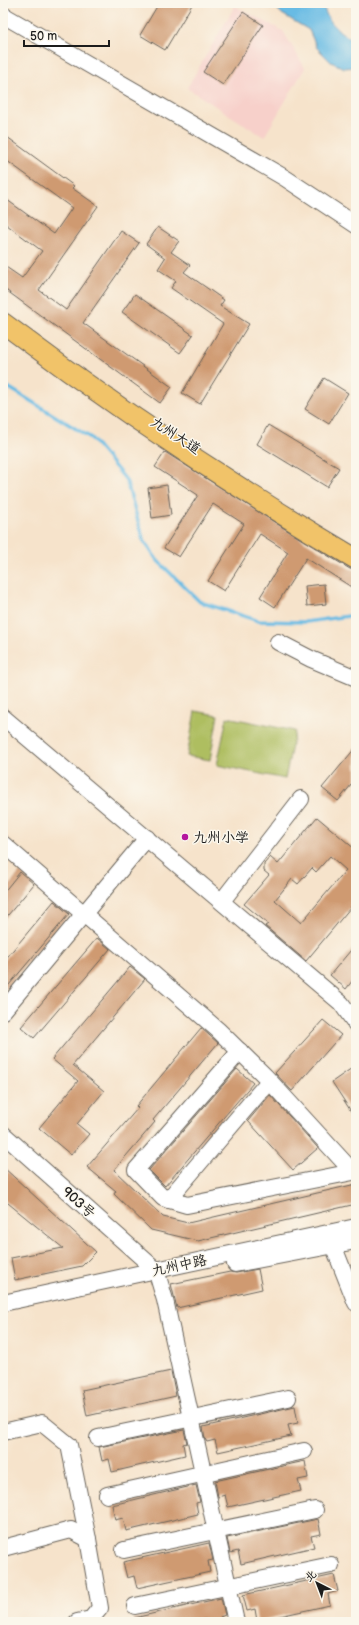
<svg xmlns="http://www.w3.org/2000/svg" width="359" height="1625" font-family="'Balsamiq Sans','LXGW WenKai TC',sans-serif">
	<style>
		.built { fill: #f7d0ca }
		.green { fill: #aebe61; stroke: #656d3e }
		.water { fill: #67bbe4; stroke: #426c80 }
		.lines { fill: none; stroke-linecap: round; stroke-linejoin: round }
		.stream { stroke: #67bbe4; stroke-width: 3.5 }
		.building { fill: #cf9a71; fill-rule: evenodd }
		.minor-casing { stroke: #686259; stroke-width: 18 }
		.major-casing { stroke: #686259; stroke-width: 22 }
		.minor { stroke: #fff; stroke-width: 16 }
		.major { stroke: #f1c369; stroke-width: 20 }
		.poi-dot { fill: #b5179e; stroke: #fbf7ec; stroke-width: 1.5 }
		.labels { text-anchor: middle; stroke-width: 3; stroke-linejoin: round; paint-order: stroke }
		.street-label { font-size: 14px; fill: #1c1c1c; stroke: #fbf7ec }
		.poi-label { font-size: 14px; fill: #1c1c1c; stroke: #fbf7ec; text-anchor: start }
	</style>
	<rect width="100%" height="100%" fill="#fbf7ec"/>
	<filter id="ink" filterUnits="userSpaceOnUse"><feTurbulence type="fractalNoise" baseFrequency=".025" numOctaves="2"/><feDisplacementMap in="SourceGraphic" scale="8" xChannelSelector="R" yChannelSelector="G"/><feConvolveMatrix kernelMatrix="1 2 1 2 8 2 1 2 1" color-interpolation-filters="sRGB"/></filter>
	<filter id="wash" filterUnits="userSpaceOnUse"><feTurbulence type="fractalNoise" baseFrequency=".012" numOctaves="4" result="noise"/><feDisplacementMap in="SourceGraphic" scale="16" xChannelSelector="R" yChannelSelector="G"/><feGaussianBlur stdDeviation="0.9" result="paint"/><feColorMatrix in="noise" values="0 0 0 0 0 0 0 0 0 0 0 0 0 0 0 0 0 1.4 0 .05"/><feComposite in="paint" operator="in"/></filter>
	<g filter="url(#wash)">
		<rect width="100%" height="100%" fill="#f6e3cb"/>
		<path class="built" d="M235 6 283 31 305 68 264 137 187 88Z"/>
		<g class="green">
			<path d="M195 711 218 715 210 760 187 756Z"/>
			<path d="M227 717 295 731 285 779 217 765Z"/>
		</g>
		<path class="water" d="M271 3H323C325 20 341 35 356 41V67L344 68 331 62 317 48 309 30 282 14Z"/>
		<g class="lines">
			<path class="stream" d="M3 384 91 438 126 480 144 541 157 560 200 602 259 621 306 622 356 615"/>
		</g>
		<g id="blocks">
			<g class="building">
				<path d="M159 3H193L165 50 140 35Z"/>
				<path d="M243 12 263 25 223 85 203 72Z"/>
				<path d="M3 134 74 186 72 188 98 206 39 290 66 310 121 231 139 243 83 323 172 387 160 403 3 288V265L22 278 42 251 3 222V197L54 234 72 208 3 158Z"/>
				<path d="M158 227 179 241 171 252 190 265 184 272 224 300 220 306 249 324 200 404 182 393 223 324 171 288 176 281 158 269 165 258 146 244Z"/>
				<path d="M135 294 193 335 180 353 122 312Z"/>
				<path d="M324 378 348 393 329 424 305 409Z"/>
				<path d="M268 425 339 468 327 487 257 444Z"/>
				<path d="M165 452 304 541 350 569 356 570V590L306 558 275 607 260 597 288 552 260 534 224 591 208 581 244 524 213 504 179 557 164 548 198 495 155 467Z"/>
				<path d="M167 485 171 515 152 518 148 488Z"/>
				<path d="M324 584 326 604 307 606 305 586Z"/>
				<path d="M356 747V779L338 801 322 788Z"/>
				<path d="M317 817 356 850V901L306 961 265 926 268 924 244 904 269 875 264 871V864L270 857 278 864ZM330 856 346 870 301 923 275 900 292 879 298 884 312 868 316 872Z"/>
				<path d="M20 872 34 884 3 921V893Z"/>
				<path d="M54 901 69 914 3 992V962Z"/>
				<path d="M97 938 110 949 34 1038 21 1027Z"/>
				<path d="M356 944V976L346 989 330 975Z"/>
				<path d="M130 967 145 979 73 1065 104 1091 77 1124 89 1134 71 1155 39 1128 78 1081 52 1059Z"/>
				<path d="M323 1020 341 1035 292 1091 275 1073Z"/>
				<path d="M201 1028 218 1043 153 1120 155 1122 114 1170 163 1217 188 1223 356 1184V1204L198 1241 151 1230 114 1194 116 1191 87 1167 138 1108 136 1106Z"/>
				<path d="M352 1068 356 1074V1119L332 1082Z"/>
				<path d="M237 1069 253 1083 165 1186 149 1170Z"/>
				<path d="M270 1095 318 1148 293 1170 248 1121Z"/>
				<path d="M3 1167 96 1252 82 1266 15 1280 11 1258 63 1248 3 1199Z"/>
				<path d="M258 1269 262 1289 177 1308 171 1284 230 1272 236 1273Z"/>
				<path d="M171 1371 176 1396 87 1416 82 1390Z"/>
				<path d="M295 1406 298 1423 288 1425 291 1436 218 1452 215 1440 207 1442 205 1439 203 1427Z"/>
				<path d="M184 1430 187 1443 183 1444 185 1455 112 1472 109 1459 102 1461 99 1447Z"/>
				<path d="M305 1461 308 1478 298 1480 301 1491 228 1507 225 1495 218 1497 215 1481Z"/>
				<path d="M196 1485 200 1502 196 1503 198 1514 126 1531 123 1518 115 1520 112 1505Z"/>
				<path d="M318 1519 321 1534 311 1536 314 1547 241 1564 238 1551 230 1553 227 1538Z"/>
				<path d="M209 1543 213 1560 208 1561 210 1572 137 1588 134 1576 127 1578 123 1562Z"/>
				<path d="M334 1575 338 1591 328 1594 330 1605 257 1621 255 1609 247 1611 243 1595Z"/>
				<path d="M221 1598 225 1615 220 1617 221 1622H206L205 1619 193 1622H134V1618Z"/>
			</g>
		</g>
	</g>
	<g filter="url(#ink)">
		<use href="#blocks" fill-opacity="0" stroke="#686259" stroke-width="1"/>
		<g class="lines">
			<defs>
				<g id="minor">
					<path d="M3 15 285 178 356 225"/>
					<path d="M278 642 311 659 356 678"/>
					<path d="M3 717 341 1003 356 1024"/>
					<path d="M3 844 218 1030 265 1076 353 1172 356 1171"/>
					<path d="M222 901 301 799"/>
					<path d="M3 1011 147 838"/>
					<path d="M240 1051 136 1170 163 1198 187 1205 353 1172"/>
					<path d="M3 1134 156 1270"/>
					<path d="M168 1200 269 1081"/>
					<path d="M333 1245 356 1303"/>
					<path d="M235 1264 356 1241"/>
					<path d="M156 1270 165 1300 236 1622"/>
					<path d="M3 1303 356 1227"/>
					<path d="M3 1432 42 1423 69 1445 88 1539"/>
					<path d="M98 1438 288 1398"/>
					<path d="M107 1495 304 1451"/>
					<path d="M3 1548 71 1530 88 1539 100 1608 91 1619 77 1622"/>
					<path d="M124 1550 315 1510"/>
					<path d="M135 1606 331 1565"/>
				</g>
				<path id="major" d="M3 323C116 408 234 487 356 559"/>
			</defs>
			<use href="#minor" class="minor-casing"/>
			<use href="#major" class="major-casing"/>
			<use href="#minor" class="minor"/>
			<use href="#major" class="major"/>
		</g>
	</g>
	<circle class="poi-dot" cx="185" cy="837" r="4"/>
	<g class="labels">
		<g class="street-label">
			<text transform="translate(176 435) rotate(33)" y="5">九州大道</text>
			<text transform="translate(79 1202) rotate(42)" y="5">903号</text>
			<text transform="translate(179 1265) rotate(-12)" y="5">九州中路</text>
		</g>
		<g class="poi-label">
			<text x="193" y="842">九州小学</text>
		</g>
	</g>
	<rect width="359" height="1625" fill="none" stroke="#fbf7ec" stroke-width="16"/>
	<g transform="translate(317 1583) rotate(318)" stroke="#fbf7ec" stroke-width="3" paint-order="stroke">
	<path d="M0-3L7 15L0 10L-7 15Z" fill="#1c1c1c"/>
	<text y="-6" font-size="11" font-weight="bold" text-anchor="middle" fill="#1c1c1c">北</text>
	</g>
	<path d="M24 40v6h85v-6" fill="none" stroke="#1c1c1c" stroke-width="2"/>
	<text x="30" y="40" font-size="12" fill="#1c1c1c" stroke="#fbf7ec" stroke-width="3" paint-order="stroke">50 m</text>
</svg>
